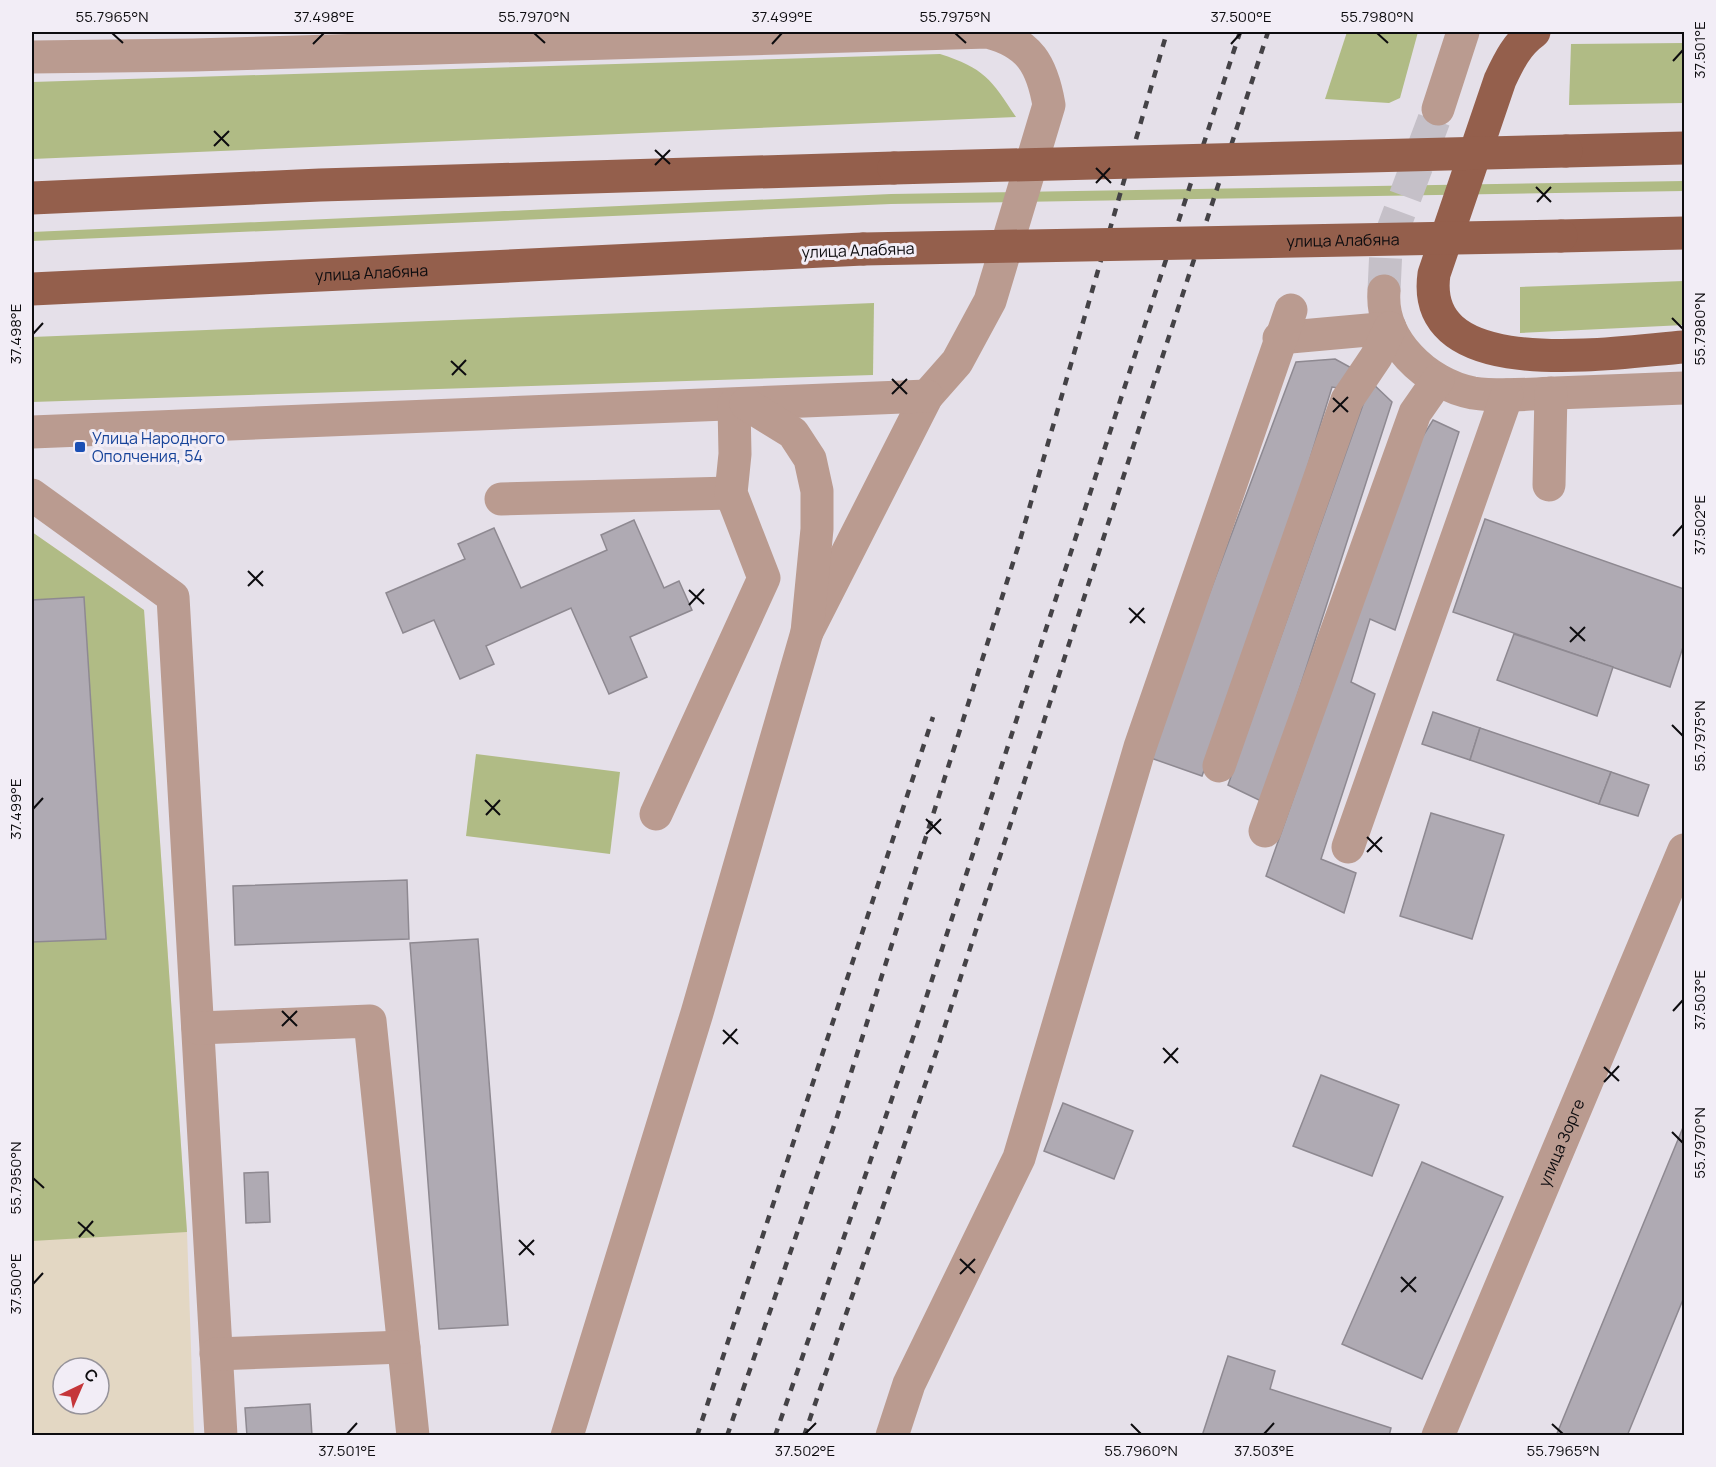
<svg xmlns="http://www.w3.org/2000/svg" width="1716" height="1467" font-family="Manrope,sans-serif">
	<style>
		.education { fill: #e3d7c3; fill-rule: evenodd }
		.grass { fill: #b0bb85 }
		.building { fill: #afaab3; stroke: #8e8991; stroke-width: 1.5 }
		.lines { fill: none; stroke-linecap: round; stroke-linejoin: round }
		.minor-tunnel { stroke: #c5c0c8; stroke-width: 33; stroke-dasharray: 33 16; stroke-linecap: butt }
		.minor { stroke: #ba9b90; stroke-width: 33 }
		.major { stroke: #945f4c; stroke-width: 33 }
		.rail { stroke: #444246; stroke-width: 4.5; stroke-dasharray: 8 8; stroke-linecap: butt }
		.major-bridge { stroke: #945f4c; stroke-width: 33 }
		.ticks { fill: none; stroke: #0d0c0f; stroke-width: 2 }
		.transit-dot { fill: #1a4fb4; stroke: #f2edf6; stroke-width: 2 }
		.labels { text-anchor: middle; stroke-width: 6; stroke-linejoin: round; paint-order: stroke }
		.street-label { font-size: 16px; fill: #0d0c0f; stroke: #f2edf6 }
		.transit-label { font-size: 16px; fill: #164399; stroke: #f2edf6; text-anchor: start }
		.neatline { fill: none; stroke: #0d0c0f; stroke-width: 2 }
		.ticks-label { font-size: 15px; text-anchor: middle; fill: #0d0c0f }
	</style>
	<rect width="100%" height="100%" fill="#e5e0e9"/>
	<path class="education" d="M32 532 144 610 187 1232 194 1435H32ZM63 1368H99V1404H63Z"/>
	<g class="grass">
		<path d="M1347 32H1418L1400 98 1389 103 1325 99Z"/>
		<path d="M1684 43V103L1569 105 1571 44Z"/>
		<path d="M940 54C984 68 991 79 1016 117L32 159V82Z"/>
		<path d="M1684 181V191L891 204 32 241V232L891 194Z"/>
		<path d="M1684 281V325L1520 333V287Z"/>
		<path d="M874 303 873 375 32 402V337Z"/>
		<path d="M32 532 144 610 187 1232 32 1241V942L106 939 84 597 32 600Z"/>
		<path d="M476 754 620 772 610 854 466 836Z"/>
	</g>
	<g class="building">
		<path d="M1335 359 1357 371 1344 389 1332 387 1275 573 1202 776 1148 757 1296 362Z"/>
		<path d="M1371 382 1392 402 1263 802 1228 785Z"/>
		<path d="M1433 420 1459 432 1395 630 1370 619 1351 682 1375 694 1321 859 1356 873 1344 913 1266 876 1416 447Z"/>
		<path d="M1485 519 1684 589V644L1670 687 1453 612Z"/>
		<path d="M634 520 664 588 679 581 692 610 630 637 647 677 609 694 571 608 486 646 494 664 460 679 434 620 403 633 386 593 465 559 458 544 494 528 521 588 607 550 601 535Z"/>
		<path d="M84 597 106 939 32 942V600Z"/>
		<path d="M1514 634 1613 667 1597 716 1497 680Z"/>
		<path d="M1433 712 1480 728 1470 760 1422 744Z"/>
		<path d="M1480 728 1611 772 1599 804 1470 760Z"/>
		<path d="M1611 772 1649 785 1638 816 1599 804Z"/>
		<path d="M1431 813 1504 835 1472 939 1400 916Z"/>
		<path d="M407 880 409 939 235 945 233 886Z"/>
		<path d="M478 939 508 1325 439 1329 410 943Z"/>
		<path d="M1321 1075 1399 1105 1372 1176 1293 1146Z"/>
		<path d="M1063 1103 1133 1131 1114 1179 1044 1151Z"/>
		<path d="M1684 1125V1297L1652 1375 1627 1436H1556Z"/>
		<path d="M1422 1162 1503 1197 1422 1379 1342 1344Z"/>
		<path d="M268 1172 270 1222 246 1223 244 1173Z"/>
		<path d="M1228 1356 1275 1371 1270 1389 1391 1428 1389 1436H1202Z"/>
		<path d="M310 1404 312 1436H247L245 1408Z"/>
	</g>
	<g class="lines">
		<path class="minor-tunnel" d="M1384 291 1386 248 1438 109"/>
		<g class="minor">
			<path d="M32 57 193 55 988 32C1030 43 1042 65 1049 105L990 301 957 362 927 396 807 632"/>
			<path d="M1438 109 1463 32"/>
			<path d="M1384 291C1380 340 1426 384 1473 393 1500 397 1528 394 1556 393 1599 391 1642 390 1684 388"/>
			<path d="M1279 338 1390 328"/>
			<path d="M32 432 927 396"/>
			<path d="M1549 485 1551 393"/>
			<path d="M32 495 173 597 221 1436"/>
			<path d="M501 499 731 493"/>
			<path d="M1219 766 1347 400 1376 357 1390 328"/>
			<path d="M656 814 764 578 731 493 735 454 734 405"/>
			<path d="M1265 831 1415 413 1438 380"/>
			<path d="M1348 847 1507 395"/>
			<path d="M198 1028 370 1021 413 1436"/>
			<path d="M216 1354 404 1347"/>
			<path d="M567 1436 697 1013 807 632 817 529V491L810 459 793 433 746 404"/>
			<path d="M892 1436 909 1384 1019 1158 1140 747 1291 310"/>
			<path id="s1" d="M1438 1436 1684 850"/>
		</g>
		<g class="major">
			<path d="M1534 32C1517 44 1509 61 1500 80L1434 274C1418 387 1621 351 1684 347"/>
			<path d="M1566 151 1684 148"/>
			<path d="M32 198 320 185 894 168"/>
			<path d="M1561 236 1684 233"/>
			<path id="s2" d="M32 289 863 249"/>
		</g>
		<g class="rail">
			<path d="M697 1436 933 717"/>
			<path d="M727 1436 837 1117 1018 547 1167 32"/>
			<path d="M775 1436 915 1032 1240 32"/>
			<path d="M804 1436 937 1050 1268 32"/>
		</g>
		<g class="major-bridge">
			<path d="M894 168 1566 151"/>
			<path id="s3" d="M863 249 1561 236"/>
		</g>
	</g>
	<path class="ticks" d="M112 33 123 43M534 33 545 43M955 33 966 43M1377 33 1388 43M313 44 324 33M772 44 782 33M1231 44 1241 33M1673 61 1683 50M214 131 229 146M214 146 229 131M655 150 670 164M655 165 670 150M1096 168 1111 183M1096 183 1110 168M1536 187 1551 202M1537 202 1551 187M1672 318 1683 329M33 334 43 323M451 361 466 375M452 375 466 360M892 379 907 394M892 394 907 379M1333 398 1348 412M1333 412 1348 397M1673 536 1683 525M248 571 263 586M248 586 263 571M689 590 704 604M689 605 704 589M1129 608 1145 623M1130 623 1144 608M1570 627 1585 641M1570 642 1585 627M1672 725 1683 736M485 800 500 815M33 809 43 798M486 815 500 800M926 819 941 834M926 834 941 819M1367 837 1382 852M1367 852 1382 837M282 1011 297 1026M1673 1011 1683 1000M282 1026 297 1011M723 1030 738 1044M723 1044 737 1029M1163 1048 1178 1063M1164 1063 1178 1048M1604 1067 1619 1081M1604 1082 1619 1066M1672 1132 1683 1143M33 1178 44 1188M78 1222 94 1236M79 1237 93 1221M519 1240 534 1255M519 1255 534 1240M960 1259 975 1273M960 1274 975 1259M1401 1277 1416 1292M33 1284 43 1273M1401 1292 1416 1277M1131 1424 1141 1434M1552 1424 1563 1434M347 1434 357 1423M805 1434 816 1423M1264 1434 1274 1423"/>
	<rect class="transit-dot" x="74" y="441" width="12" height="12" rx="3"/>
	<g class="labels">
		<g class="street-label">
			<text dy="6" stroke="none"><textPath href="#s3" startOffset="480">улица Алабяна</textPath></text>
			<text transform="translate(858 250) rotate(-2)" y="6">улица Алабяна</text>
			<text dy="6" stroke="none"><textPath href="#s2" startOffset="340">улица Алабяна</textPath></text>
			<text dy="6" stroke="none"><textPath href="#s1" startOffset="318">улица Зорге</textPath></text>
		</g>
		<g class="transit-label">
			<text x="92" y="444">Улица Народного<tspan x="92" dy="18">Ополчения, 54</tspan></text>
		</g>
	</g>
	<rect width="1716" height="1467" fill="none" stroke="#f2edf6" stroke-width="66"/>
	<g transform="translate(81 1386) rotate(44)"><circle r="28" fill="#f2edf6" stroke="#96939a" stroke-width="1.5"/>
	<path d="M0-4.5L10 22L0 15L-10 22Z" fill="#c5363a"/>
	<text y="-9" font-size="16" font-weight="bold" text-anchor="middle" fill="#0d0c0f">С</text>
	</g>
	<rect x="33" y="33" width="1650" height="1401" class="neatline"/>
	<g class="ticks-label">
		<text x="112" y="22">55.7965°N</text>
		<text x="324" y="22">37.498°E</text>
		<text x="534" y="22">55.7970°N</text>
		<text x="782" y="22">37.499°E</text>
		<text x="955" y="22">55.7975°N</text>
		<text x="1241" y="22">37.500°E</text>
		<text x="1377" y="22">55.7980°N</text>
		<text transform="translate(1700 50) rotate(-90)" y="5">37.501°E</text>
		<text transform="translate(1700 329) rotate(-90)" y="5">55.7980°N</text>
		<text transform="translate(16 334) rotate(-90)" y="5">37.498°E</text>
		<text transform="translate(1700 525) rotate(-90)" y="5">37.502°E</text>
		<text transform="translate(1700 736) rotate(-90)" y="5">55.7975°N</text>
		<text transform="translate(16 809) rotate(-90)" y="5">37.499°E</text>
		<text transform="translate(1700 1000) rotate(-90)" y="5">37.503°E</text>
		<text transform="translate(1700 1143) rotate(-90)" y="5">55.7970°N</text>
		<text transform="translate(16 1178) rotate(-90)" y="5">55.7950°N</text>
		<text transform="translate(16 1284) rotate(-90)" y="5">37.500°E</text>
		<text x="347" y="1456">37.501°E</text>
		<text x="805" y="1456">37.502°E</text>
		<text x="1141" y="1456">55.7960°N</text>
		<text x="1264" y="1456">37.503°E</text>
		<text x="1563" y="1456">55.7965°N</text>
	</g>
</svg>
